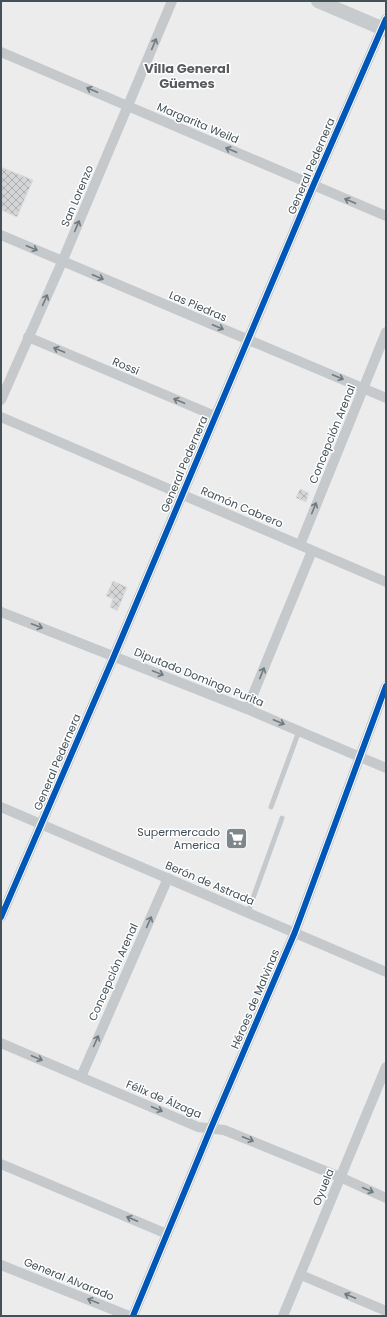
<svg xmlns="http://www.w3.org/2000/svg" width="387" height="1317" font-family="Poppins,sans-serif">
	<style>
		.building { fill: url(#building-cross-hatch); stroke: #dededf }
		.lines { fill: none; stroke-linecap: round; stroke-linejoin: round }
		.lane { stroke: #c5c9cc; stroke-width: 5 }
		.street { stroke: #c5c9cc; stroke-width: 10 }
		.secondary { stroke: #c7cbcd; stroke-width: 14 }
		.cycleway-casing { stroke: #fff; stroke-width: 8 }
		.cycleway { stroke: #0057b8; stroke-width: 6 }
		.oneway { stroke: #707b81 }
		.labels { text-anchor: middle; stroke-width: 3; stroke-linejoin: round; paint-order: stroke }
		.street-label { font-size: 11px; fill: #435159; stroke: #fff }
		.poi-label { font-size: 11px; fill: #435159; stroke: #fff; text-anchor: end }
		.quarter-label { font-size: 13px; font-weight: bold; fill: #585c60; stroke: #fff }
	</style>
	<defs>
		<pattern id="building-cross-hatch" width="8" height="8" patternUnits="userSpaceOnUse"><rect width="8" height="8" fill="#d4d5d7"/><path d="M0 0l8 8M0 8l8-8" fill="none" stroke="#aeafb1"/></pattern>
	</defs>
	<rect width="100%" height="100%" fill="#edecec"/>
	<g class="building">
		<path d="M1 167 33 180 17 217 1 210Z"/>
		<path d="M300 489 309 493 306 502 296 498Z"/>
		<path d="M113 581 127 587 121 602 106 596Z"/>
		<path d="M113 598 121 602 117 611 110 607Z"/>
	</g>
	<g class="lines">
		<g class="lane">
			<path d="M271 807 299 731"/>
			<path d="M248 912 282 818"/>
		</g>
		<g class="street">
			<path d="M1 52 386 216"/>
			<path d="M1 235 386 398"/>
			<path d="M28 337 215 416"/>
			<path d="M1 400 62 262 172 1"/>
			<path d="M1 417 386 582"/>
			<path d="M300 545 386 332"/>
			<path d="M1 612 247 709 386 768"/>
			<path d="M247 709 312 551"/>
			<path d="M1 807 386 972"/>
			<path d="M1 917 114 656 313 186 386 19"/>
			<path d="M1 1043 198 1127 224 1130 340 1177 386 1198"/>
			<path d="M81 1077 168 878"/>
			<path d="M1 1164 167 1234"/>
			<path d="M1 1265 129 1316"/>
			<path d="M301 1275 386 1311"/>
			<path d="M133 1316 211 1128 295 932 386 686"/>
			<path d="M283 1316 386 1067"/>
		</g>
		<path class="secondary" d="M318 1 386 30"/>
		<defs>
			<g id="cycleway">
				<path d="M1 917 114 656 313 186 386 19"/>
				<path d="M133 1316 211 1128 295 932 386 686"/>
			</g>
		</defs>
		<use href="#cycleway" class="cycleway-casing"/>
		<use href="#cycleway" class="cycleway"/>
	</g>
	<defs><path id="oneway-shaft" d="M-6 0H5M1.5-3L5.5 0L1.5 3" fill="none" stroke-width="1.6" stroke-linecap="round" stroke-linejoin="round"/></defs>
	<g class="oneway">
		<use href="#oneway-shaft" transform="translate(154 44) rotate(-67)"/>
		<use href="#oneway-shaft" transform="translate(92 90) rotate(-157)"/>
		<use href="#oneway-shaft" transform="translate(231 150) rotate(-157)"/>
		<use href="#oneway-shaft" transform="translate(350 201) rotate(-157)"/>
		<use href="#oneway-shaft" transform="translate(77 226) rotate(-67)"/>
		<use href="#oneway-shaft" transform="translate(32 248) rotate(23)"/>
		<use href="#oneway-shaft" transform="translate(98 277) rotate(23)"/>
		<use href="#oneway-shaft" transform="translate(45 300) rotate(-66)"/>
		<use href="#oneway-shaft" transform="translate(218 327) rotate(23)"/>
		<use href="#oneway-shaft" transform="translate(59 350) rotate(-157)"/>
		<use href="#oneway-shaft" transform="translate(338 377) rotate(23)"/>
		<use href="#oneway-shaft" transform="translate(179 401) rotate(-157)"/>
		<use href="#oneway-shaft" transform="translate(314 508) rotate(-68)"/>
		<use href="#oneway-shaft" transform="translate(37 626) rotate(21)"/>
		<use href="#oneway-shaft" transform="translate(158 673) rotate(22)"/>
		<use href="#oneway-shaft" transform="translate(262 673) rotate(-68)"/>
		<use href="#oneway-shaft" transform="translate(279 722) rotate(23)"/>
		<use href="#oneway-shaft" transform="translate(149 922) rotate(-66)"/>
		<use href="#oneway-shaft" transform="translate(96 1041) rotate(-66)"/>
		<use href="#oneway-shaft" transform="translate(37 1058) rotate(23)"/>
		<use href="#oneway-shaft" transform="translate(157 1109) rotate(23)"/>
		<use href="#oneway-shaft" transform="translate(248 1139) rotate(22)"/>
		<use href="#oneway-shaft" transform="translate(368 1190) rotate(24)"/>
		<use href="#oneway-shaft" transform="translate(132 1219) rotate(-157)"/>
		<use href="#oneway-shaft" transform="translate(350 1296) rotate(-157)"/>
		<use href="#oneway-shaft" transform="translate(93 1301) rotate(-158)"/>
	</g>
	<defs>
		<symbol id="supermarket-square" viewBox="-11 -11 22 22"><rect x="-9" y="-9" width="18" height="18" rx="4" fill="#7e878c" stroke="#fff"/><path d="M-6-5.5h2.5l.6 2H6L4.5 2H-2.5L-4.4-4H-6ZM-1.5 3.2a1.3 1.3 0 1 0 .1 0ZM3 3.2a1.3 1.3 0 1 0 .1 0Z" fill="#fff"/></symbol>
	</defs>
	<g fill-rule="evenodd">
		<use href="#supermarket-square" x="224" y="826" width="25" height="25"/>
	</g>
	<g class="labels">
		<g class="street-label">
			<text transform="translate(198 123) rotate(23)" y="4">Margarita Weild</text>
			<text transform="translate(311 166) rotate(-67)" y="4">General Pedernera</text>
			<text transform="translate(77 196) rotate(-67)" y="4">San Lorenzo</text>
			<text transform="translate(198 306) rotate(23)" y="4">Las Piedras</text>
			<text transform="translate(126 366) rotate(23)" y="4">Rossi</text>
			<text transform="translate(332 434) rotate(-68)" y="4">Concepción Arenal</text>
			<text transform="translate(184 464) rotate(-67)" y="4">General Pedernera</text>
			<text transform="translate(242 507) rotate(23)" y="4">Ramón Cabrero</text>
			<text transform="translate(199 677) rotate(22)" y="4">Diputado Domingo Purita</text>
			<text transform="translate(57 762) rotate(-67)" y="4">General Pedernera</text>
			<text transform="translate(210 883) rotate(23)" y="4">Berón de Astrada</text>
			<text transform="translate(113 972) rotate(-66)" y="4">Concepción Arenal</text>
			<text transform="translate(255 999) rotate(-67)" y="4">Héroes de Malvinas</text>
			<text transform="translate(164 1099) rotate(23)" y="4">Félix de Álzaga</text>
			<text transform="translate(323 1187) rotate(-68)" y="4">Oyuela</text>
			<text transform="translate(69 1279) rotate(22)" y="4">General Alvarado</text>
		</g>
		<g class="poi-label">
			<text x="220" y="836">Supermercado<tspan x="220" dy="13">America</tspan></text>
		</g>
		<g class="quarter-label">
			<text x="187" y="73">Villa General<tspan x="187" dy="15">Güemes</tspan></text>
		</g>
	</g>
	<rect width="387" height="1317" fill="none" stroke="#435159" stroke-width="4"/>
</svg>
